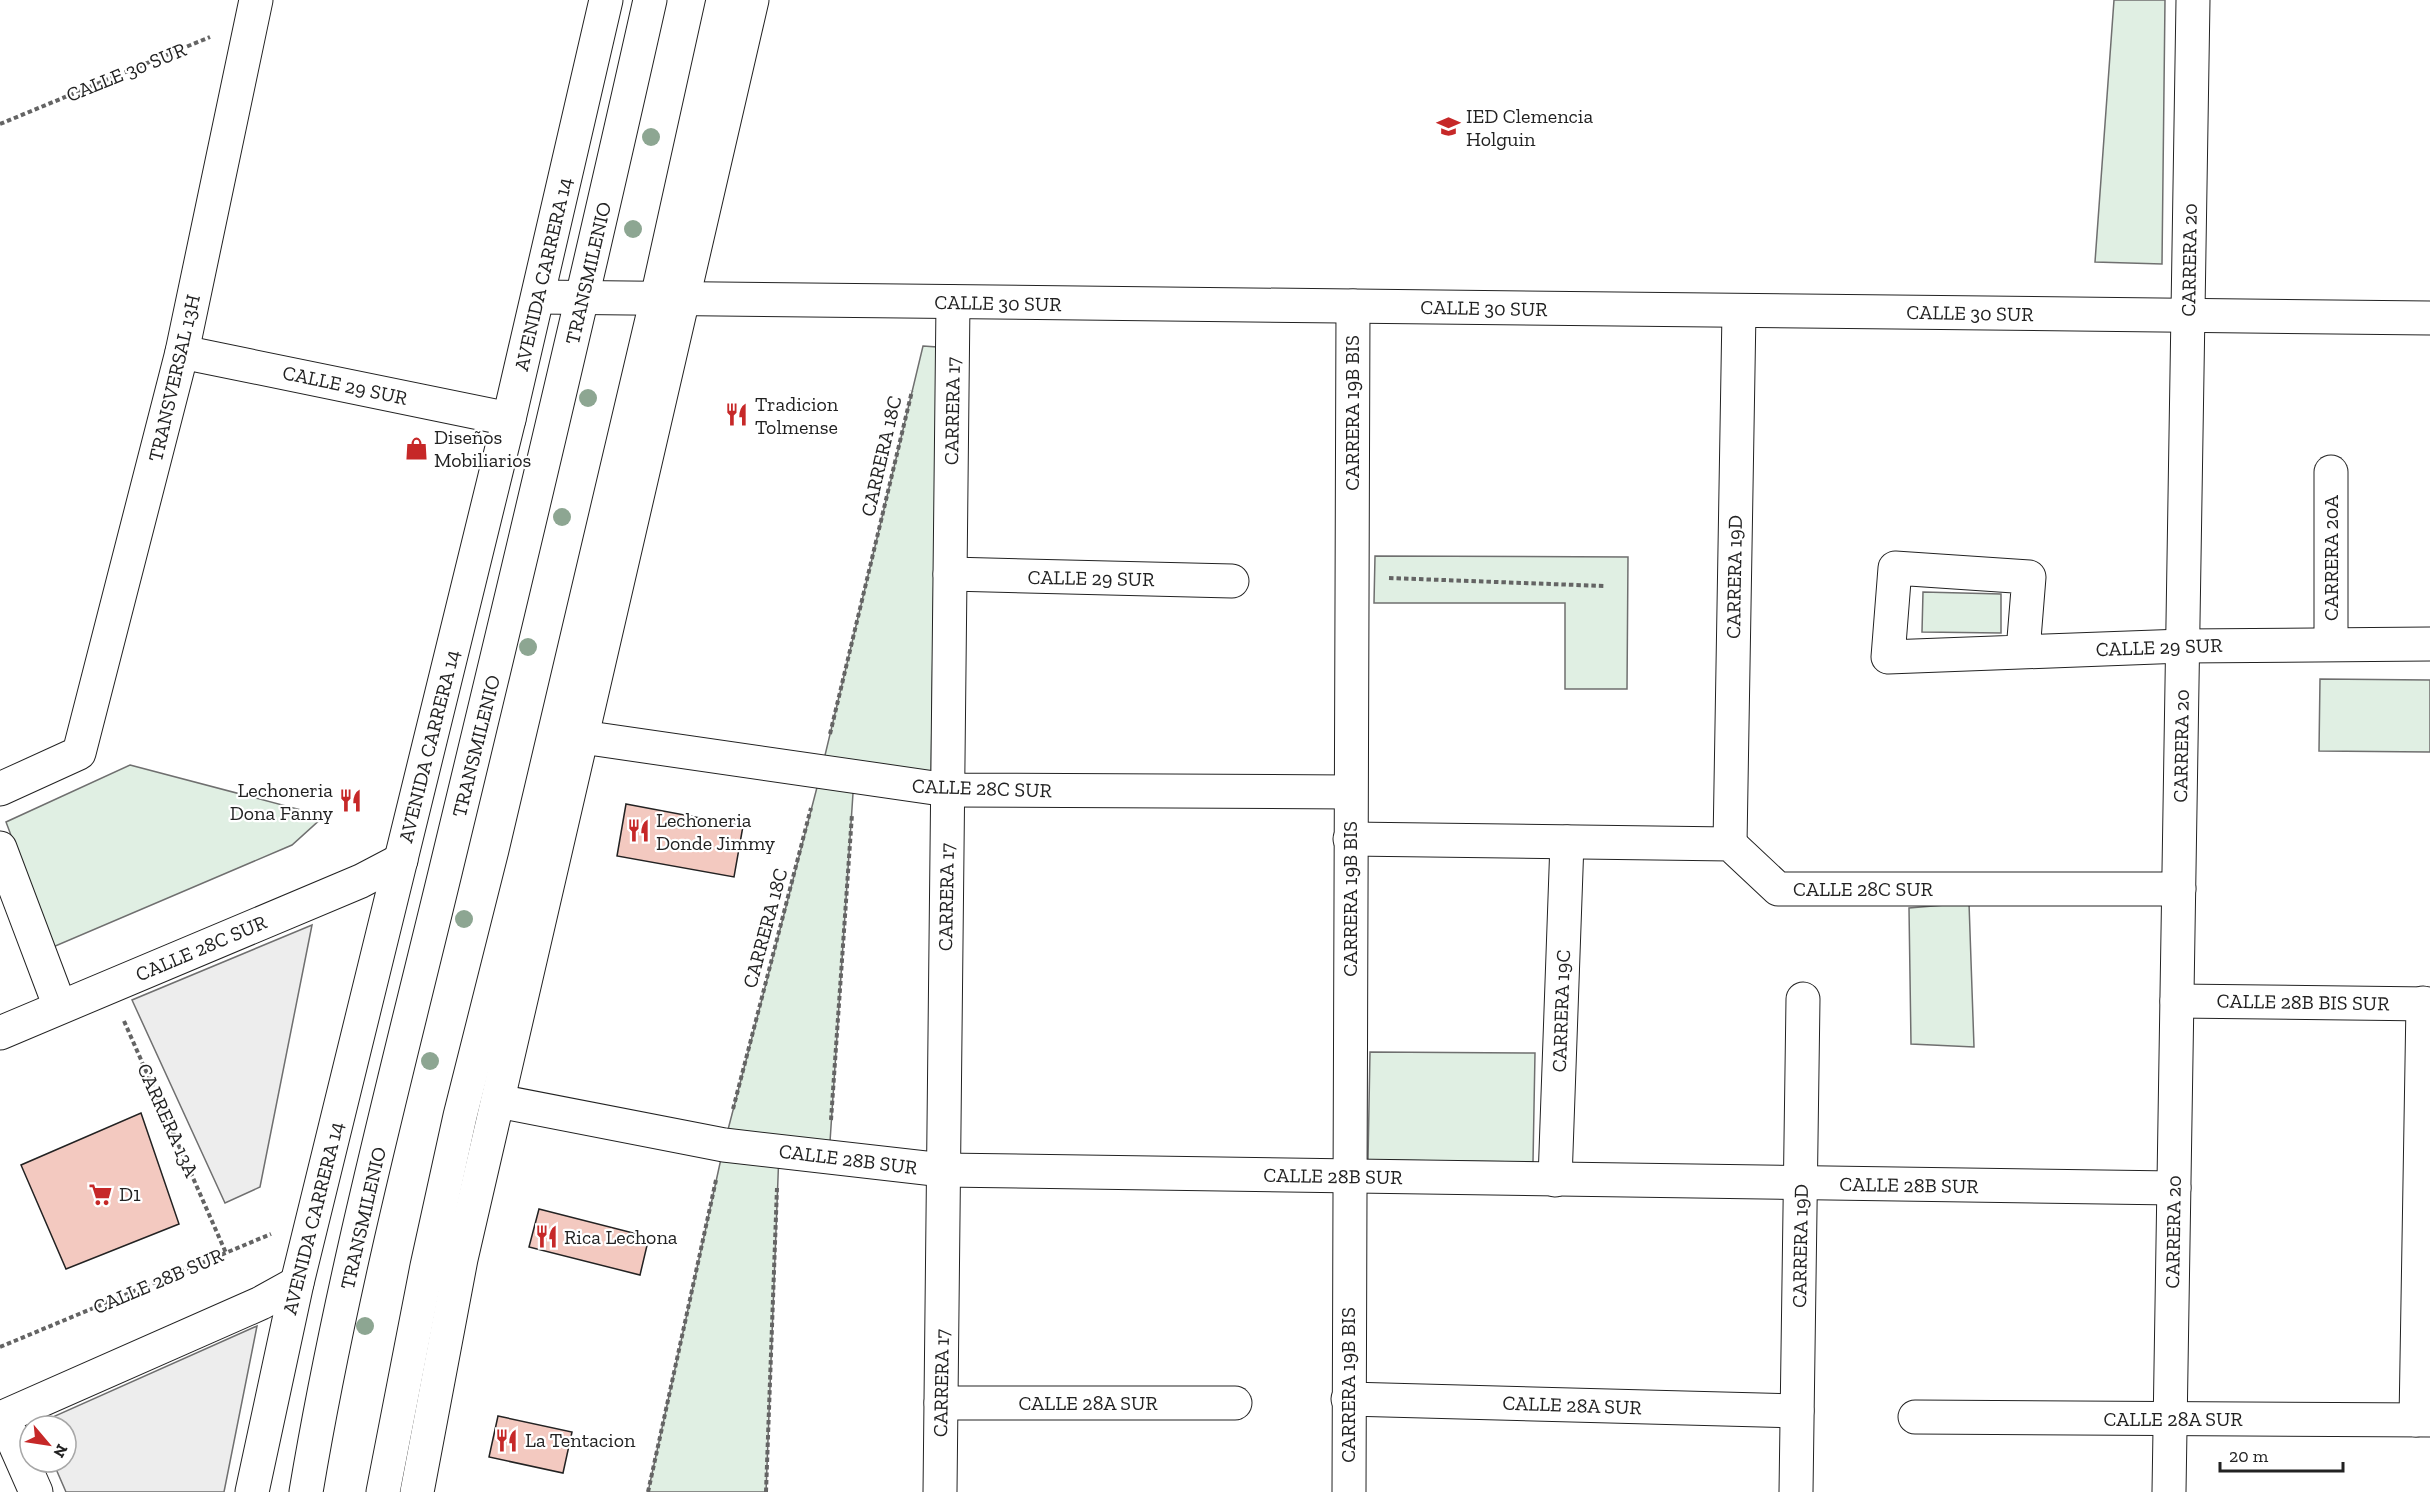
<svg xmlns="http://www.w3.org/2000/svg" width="2430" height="1492" font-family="'Zilla Slab',serif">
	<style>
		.green { fill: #e0efe3; stroke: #6f6f6f; stroke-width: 1.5 }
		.parking { fill: #ededed; stroke: #6f6f6f; stroke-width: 1.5 }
		.building { fill: #f3c9c0; stroke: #222; stroke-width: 1.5 }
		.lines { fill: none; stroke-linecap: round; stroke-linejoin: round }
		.minor-casing { stroke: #222; stroke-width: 35 }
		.major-casing { stroke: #222; stroke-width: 35 }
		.path { stroke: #646464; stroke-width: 4; stroke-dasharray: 4.5 3; stroke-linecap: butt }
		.minor { stroke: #fff; stroke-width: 33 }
		.major { stroke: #fff; stroke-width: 33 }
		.tree { fill: #8da692 }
		.labels { text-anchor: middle; stroke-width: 4.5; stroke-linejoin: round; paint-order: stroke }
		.street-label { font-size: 20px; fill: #222; stroke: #fff }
		.poi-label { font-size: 20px; fill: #222; stroke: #fff; text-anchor: start }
	</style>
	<rect width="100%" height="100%" fill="#fff"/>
	<g class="green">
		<path d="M2114 0H2165L2162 264 2095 262Z"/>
		<path d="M923 346 937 347 931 789 854 778 829 1157 779 1152 766 1492H648L724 1145 821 772Z"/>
		<path d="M1375 556 1628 557 1627 689H1565V603H1374Z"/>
		<path d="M1923 592 2001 594V633L1922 632Z"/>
		<path d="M2320 679 2430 680V752L2319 751Z"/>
		<path d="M130 765 324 816 292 845 53 947 6 822Z"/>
		<path d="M1969 903 1974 1047 1911 1044 1909 908Z"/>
		<path d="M1370 1052 1535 1053 1533 1162 1368 1160Z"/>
	</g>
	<g class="parking">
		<path d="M312 925 260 1187 225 1203 132 1000Z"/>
		<path d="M257 1326 224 1492H66L53 1462H66V1426H38L37 1424Z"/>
	</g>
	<g class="building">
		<path d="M626 804 743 826 734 877 617 856Z"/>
		<path d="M141 1113 179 1224 66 1269 21 1165Z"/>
		<path d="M539 1209 649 1237 640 1275 529 1247Z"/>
		<path d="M498 1416 572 1432 563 1473 489 1457Z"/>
	</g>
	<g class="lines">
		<defs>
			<g id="minor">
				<path d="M182 352 509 419"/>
				<path d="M950 574 1232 581"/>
				<path d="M2331 644V472"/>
				<path d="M2023 651 2029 577 1895 568 1888 657 2183 646 2430 644"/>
				<path d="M582 737 948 790 1350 792"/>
				<path d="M0 789 79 753 182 352 256 0"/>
				<path d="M1350 839 1730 844 1778 889H2179"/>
				<path d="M1730 844 1739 311"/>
				<path d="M0 848 60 1007"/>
				<path d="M2177 1001 2430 1004"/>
				<path d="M0 1033 361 881 401 860"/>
				<path d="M498 1101 724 1145 943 1170 2174 1188"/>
				<path d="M1555 1180 1567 842"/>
				<path d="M1348 1399 1797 1411"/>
				<path d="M941 1403H1235"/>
				<path d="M1915 1417 2430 1420"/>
				<path d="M2416 1420 2423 1003"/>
				<path d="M36 1492 3 1417 261 1303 297 1283"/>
				<path d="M306 1492C341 1282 396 1076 446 869 516 580 585 290 650 0"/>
				<path d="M383 1492 427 1266 460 1116 525 858 657 298 723 0"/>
				<path d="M940 1492 953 302"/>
				<path d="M1349 1492 1353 306"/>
				<path d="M1796 1492 1803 999"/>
				<path d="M2169 1492 2193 0"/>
			</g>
			<g id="major">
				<path d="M538 297 2430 318"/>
				<path d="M252 1492 297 1283 509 419 606 0"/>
				<path d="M417 1492 461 1259 752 0"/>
			</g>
		</defs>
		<use href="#minor" class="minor-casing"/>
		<use href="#major" class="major-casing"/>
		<g class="path">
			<path d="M0 124 210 37"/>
			<path d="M1389 578 1604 586"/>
			<path d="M830 734 912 391"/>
			<path d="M124 1021 226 1253"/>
			<path d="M733 1109 811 808"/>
			<path d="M831 1120 852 814"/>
			<path d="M0 1347 271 1234"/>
			<path d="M648 1492 716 1180"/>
			<path d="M766 1492 777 1188"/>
		</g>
		<use href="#minor" class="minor"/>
		<use href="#major" class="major"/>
	</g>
	<g class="tree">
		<circle cx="651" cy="137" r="9"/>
		<circle cx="633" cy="229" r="9"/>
		<circle cx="588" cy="398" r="9"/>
		<circle cx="562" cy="517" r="9"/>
		<circle cx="528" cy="647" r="9"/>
		<circle cx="464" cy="919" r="9"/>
		<circle cx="430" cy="1061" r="9"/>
		<circle cx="365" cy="1326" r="9"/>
	</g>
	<defs>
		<symbol id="school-bare" viewBox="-9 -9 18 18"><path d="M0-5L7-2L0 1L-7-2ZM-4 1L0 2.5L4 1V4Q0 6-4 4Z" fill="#c62828" stroke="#fff" stroke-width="2.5" paint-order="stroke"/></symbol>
		<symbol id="restaurant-bare" viewBox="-9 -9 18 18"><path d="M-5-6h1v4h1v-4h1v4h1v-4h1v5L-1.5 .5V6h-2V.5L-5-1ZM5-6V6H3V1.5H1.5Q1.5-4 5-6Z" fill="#c62828" stroke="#fff" stroke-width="2.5" paint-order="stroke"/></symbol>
		<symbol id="shop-bare" viewBox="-9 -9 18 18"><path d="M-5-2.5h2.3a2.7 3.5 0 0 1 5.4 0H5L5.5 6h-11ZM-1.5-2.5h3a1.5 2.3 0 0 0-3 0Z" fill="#c62828" stroke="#fff" stroke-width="2.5" paint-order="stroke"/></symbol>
		<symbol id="supermarket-bare" viewBox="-9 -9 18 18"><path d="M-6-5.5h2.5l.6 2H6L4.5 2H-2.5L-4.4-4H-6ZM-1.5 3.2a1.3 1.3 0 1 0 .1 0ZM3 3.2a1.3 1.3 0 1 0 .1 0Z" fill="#c62828" stroke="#fff" stroke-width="2.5" paint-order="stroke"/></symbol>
	</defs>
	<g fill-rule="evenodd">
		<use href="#school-bare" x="1432" y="110" width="33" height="33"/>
		<use href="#restaurant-bare" x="720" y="398" width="33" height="33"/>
		<use href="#shop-bare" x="400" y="432" width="33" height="33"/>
		<use href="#restaurant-bare" x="334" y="784" width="33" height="33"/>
		<use href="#restaurant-bare" x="622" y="814" width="33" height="33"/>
		<use href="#supermarket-bare" x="84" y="1178" width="33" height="33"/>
		<use href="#restaurant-bare" x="530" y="1220" width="33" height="33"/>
		<use href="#restaurant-bare" x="490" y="1424" width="33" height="33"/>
	</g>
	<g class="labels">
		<g class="street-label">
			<text transform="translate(126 72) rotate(-22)" y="7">CALLE 30 SUR</text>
			<text transform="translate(2189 260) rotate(-89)" y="7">CARRERA 20</text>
			<text transform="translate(588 273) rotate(-77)" y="7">TRANSMILENIO</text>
			<text transform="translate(543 274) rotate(-77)" y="7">AVENIDA CARRERA 14</text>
			<text transform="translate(998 303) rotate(1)" y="7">CALLE 30 SUR</text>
			<text transform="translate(1484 308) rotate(1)" y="7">CALLE 30 SUR</text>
			<text transform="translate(1970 313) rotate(1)" y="7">CALLE 30 SUR</text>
			<text transform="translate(174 378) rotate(-77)" y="7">TRANSVERSAL 13H</text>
			<text transform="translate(345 385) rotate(12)" y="7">CALLE 29 SUR</text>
			<text transform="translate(952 411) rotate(-89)" y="7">CARRERA 17</text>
			<text transform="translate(1352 413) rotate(-90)" y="7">CARRERA 19B BIS</text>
			<text transform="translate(881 456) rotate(-77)" y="7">CARRERA 18C</text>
			<text transform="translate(2331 558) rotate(-90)" y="7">CARRERA 20A</text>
			<text transform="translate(1734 577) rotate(-89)" y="7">CARRERA 19D</text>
			<text transform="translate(1091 578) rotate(1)" y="7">CALLE 29 SUR</text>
			<text transform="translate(2159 647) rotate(-2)" y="7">CALLE 29 SUR</text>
			<text transform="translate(429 746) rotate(-76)" y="7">AVENIDA CARRERA 14</text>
			<text transform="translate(476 746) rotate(-76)" y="7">TRANSMILENIO</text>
			<text transform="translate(2181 746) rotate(-89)" y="7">CARRERA 20</text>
			<text transform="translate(982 788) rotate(2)" y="7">CALLE 28C SUR</text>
			<text x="1863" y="896">CALLE 28C SUR</text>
			<text transform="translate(946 897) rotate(-89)" y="7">CARRERA 17</text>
			<text transform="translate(1350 899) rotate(-90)" y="7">CARRERA 19B BIS</text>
			<text transform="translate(765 928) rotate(-75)" y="7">CARRERA 18C</text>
			<text transform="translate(201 948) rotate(-23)" y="7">CALLE 28C SUR</text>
			<text transform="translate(2303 1002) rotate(1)" y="7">CALLE 28B BIS SUR</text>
			<text transform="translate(1561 1011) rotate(-88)" y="7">CARRERA 19C</text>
			<text transform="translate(168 1120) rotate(66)" y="7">CARRERA 13A</text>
			<text transform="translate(848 1159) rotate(7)" y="7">CALLE 28B SUR</text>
			<text transform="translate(1333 1176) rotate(1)" y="7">CALLE 28B SUR</text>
			<text transform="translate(1909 1185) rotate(1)" y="7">CALLE 28B SUR</text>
			<text transform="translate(313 1218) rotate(-76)" y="7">AVENIDA CARRERA 14</text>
			<text transform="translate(363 1218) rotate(-77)" y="7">TRANSMILENIO</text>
			<text transform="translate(2173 1232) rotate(-89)" y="7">CARRERA 20</text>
			<text transform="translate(1800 1246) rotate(-89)" y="7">CARRERA 19D</text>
			<text transform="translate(158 1281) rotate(-23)" y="7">CALLE 28B SUR</text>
			<text transform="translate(941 1383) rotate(-89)" y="7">CARRERA 17</text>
			<text transform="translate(1348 1385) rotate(-90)" y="7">CARRERA 19B BIS</text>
			<text x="1088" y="1410">CALLE 28A SUR</text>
			<text transform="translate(1572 1405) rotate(2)" y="7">CALLE 28A SUR</text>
			<text x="2173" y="1426">CALLE 28A SUR</text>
		</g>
		<g class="poi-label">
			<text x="1466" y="123">IED Clemencia<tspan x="1466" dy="23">Holguin</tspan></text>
			<text x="755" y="411">Tradicion<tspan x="755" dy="23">Tolmense</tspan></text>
			<text x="434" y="444">Diseños<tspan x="434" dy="23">Mobiliarios</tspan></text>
			<text x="333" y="797" text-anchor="end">Lechoneria<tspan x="333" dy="23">Dona Fanny</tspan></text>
			<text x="656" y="827">Lechoneria<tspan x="656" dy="23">Donde Jimmy</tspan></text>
			<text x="119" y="1201">D1</text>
			<text x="564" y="1244">Rica Lechona</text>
			<text x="525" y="1447">La Tentacion</text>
		</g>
	</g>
	<g transform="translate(48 1444) rotate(119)"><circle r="28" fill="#ffffff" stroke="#a7a7a7" stroke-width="1.5"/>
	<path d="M0-4.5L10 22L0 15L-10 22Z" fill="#c62828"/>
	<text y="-9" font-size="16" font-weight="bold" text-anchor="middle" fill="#222222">N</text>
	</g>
	<path d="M2220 1462v9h123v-9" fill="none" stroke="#222222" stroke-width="3"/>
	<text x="2229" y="1462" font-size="18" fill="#222222" stroke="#ffffff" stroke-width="4.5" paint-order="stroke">20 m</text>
</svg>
